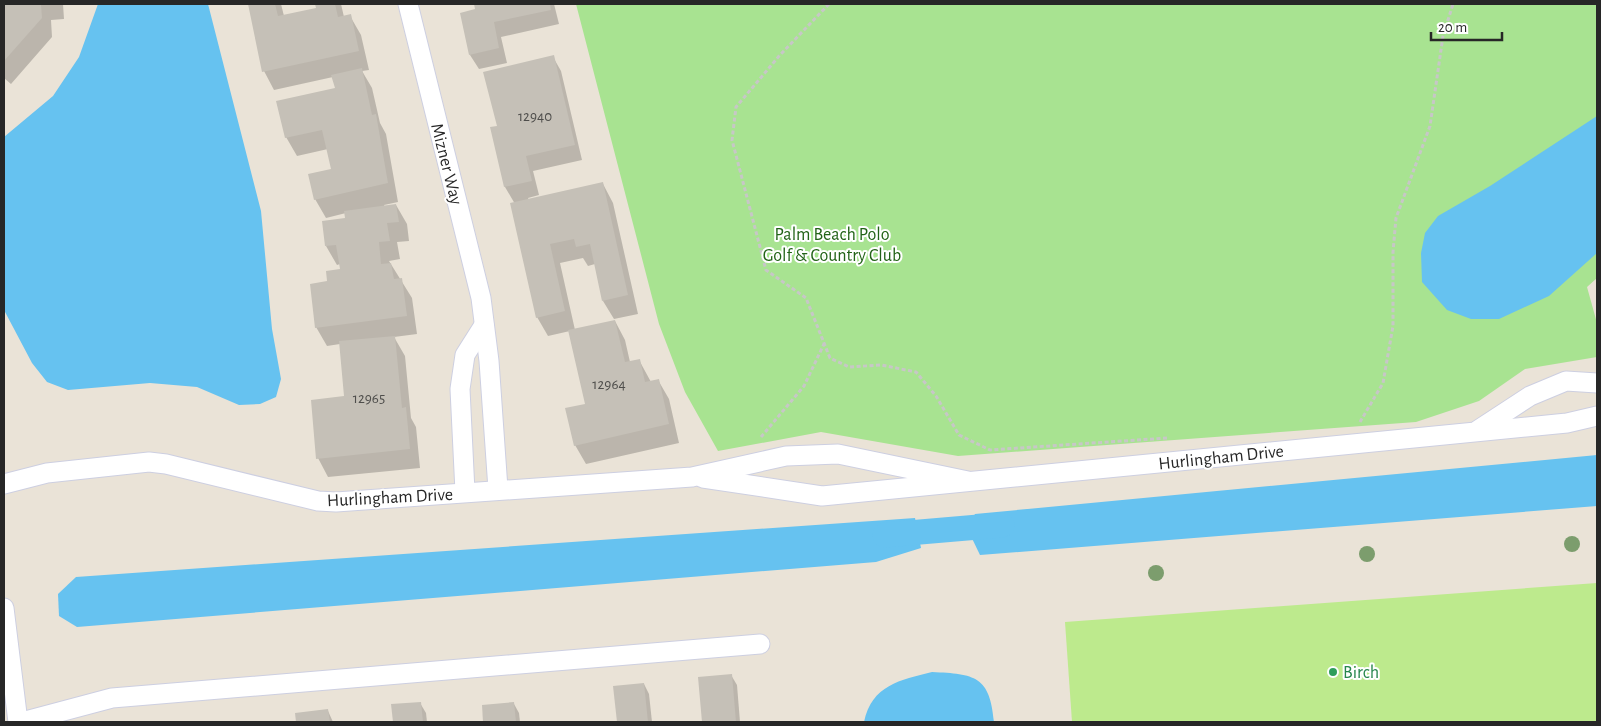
<svg xmlns="http://www.w3.org/2000/svg" width="1601" height="726" font-family="'Alegreya Sans',sans-serif">
	<style>
		.green { fill: #a8e391 }
		.pitch { fill: #bdea8d }
		.water { fill: #66c2f0 }
		.shadow { fill: #0003 }
		.lines { fill: none; stroke-linecap: round; stroke-linejoin: round }
		.canal { stroke: #66c2f0; stroke-width: 25 }
		.building { fill: #c5c0b7 }
		.minor-casing { stroke: #cdcfe1; stroke-width: 21 }
		.path { stroke: #c7c7c7; stroke-width: 3; stroke-dasharray: 4 2.5; stroke-linecap: butt }
		.minor { stroke: #fff; stroke-width: 19 }
		.tree { fill: #7c9d6d }
		.leisure-dot { fill: #2e9e5b; stroke: #fff; stroke-width: 2 }
		.labels { text-anchor: middle; stroke-width: 4; stroke-linejoin: round; paint-order: stroke }
		.number-label { font-size: 15px; fill: #4e4d4b }
		.street-label { font-size: 18px; fill: #272727; stroke: #fff }
		.park-label { font-size: 18px; fill: #226317; stroke: #fff }
		.leisure-label { font-size: 18px; fill: #27864d; stroke: #fff; text-anchor: start }
	</style>
	<rect width="100%" height="100%" fill="#eae3d7"/>
	<path class="green" d="M576 4H1597V278L1587 287 1597 323V357L1525 369 1479 401 1416 422 958 456 821 432 718 451 685 392 659 324Z"/>
	<path class="pitch" d="M1597 583V722H1072L1065 622Z"/>
	<g class="water">
		<path d="M98 4H208L261 211 272 329 281 379 276 397 260 404 239 405 197 387 150 383 68 390 47 382 32 363 4 310V137L53 96 79 57Z"/>
		<path d="M1597 116V253L1549 296 1499 319H1471L1447 310 1422 282 1421 253 1425 233 1438 216 1490 186Z"/>
		<path d="M1597 455V506L980 555 967 528 975 514Z"/>
		<path d="M915 518 921 548 876 562 77 627 59 616 58 594 76 577Z"/>
		<path d="M932 672C975 674 990 676 994 722H864C872 685 900 680 932 672Z"/>
	</g>
	<g class="shadow">
		<path d="M4 4H63L64 19 51 20 52 37 11 84 4 78Z"/>
		<path d="M249 4H281L284 16 318 9 317 4H341L344 17 350 16 361 35 369 70 362 71 372 88 380 123 386 134 398 202 384 205 385 207 396 205 407 224 409 241 397 242 400 259 389 261 412 298 417 334 394 337 405 356 411 418 416 427 420 468 328 477 318 458 346 398 340 344 327 346 316 327 329 283 341 270 340 264 337 265 326 246 347 220 346 213 326 218 315 199 332 170 328 149 297 156 286 137 336 89 333 77 274 90 264 71Z"/>
		<path d="M476 4H554L559 24 501 37 507 63 479 69 470 55 477 10Z"/>
		<path d="M553 57 561 71 582 160 533 171 539 195 528 198 529 200 603 184 613 203 638 314 614 319 603 301 595 264 588 266 583 258 560 263 575 330 615 321 625 340 630 362 639 360 651 382 658 380 669 399 679 443 586 464 575 445 587 404 570 331 548 336 537 317 515 204 505 187 491 128 498 127Z"/>
		<path d="M731 675 737 685 740 722H703L699 678Z"/>
		<path d="M644 684 649 694 652 722H618L614 687Z"/>
		<path d="M420 703 426 713 427 722H394L393 706Z"/>
		<path d="M514 704 519 713 520 722H484L483 706Z"/>
		<path d="M328 711 333 722H298L297 714Z"/>
	</g>
	<g class="lines">
		<path class="canal" d="M885 535 1002 525"/>
	</g>
	<g class="building">
		<path d="M4 4H41L42 18 4 61Z"/>
		<path d="M248 4H275L278 16 316 8 315 4H335L338 17 351 14 359 51 262 72Z"/>
		<path d="M474 4H550L551 10 494 22 499 48 469 55 460 13 475 9Z"/>
		<path d="M554 55 575 145 526 156 532 181 504 187 490 127 497 126 483 72Z"/>
		<path d="M362 68 372 115 376 114 388 183 314 200 308 174 331 169 322 130 285 138 276 101 335 88 331 75Z"/>
		<path d="M603 182 628 295 602 301 590 244 576 247 574 239 550 244 565 311 536 318 510 203Z"/>
		<path d="M396 204 399 222 387 223 390 241 379 242 381 264 391 263 394 279 402 278 407 316 315 328 310 284 327 281 326 271 340 269 336 245 325 246 322 221 345 218 344 211Z"/>
		<path d="M615 320 625 362 640 359 645 382 659 379 669 424 574 446 565 408 585 404 568 330Z"/>
		<path d="M395 336 402 408 406 407 410 449 316 459 311 400 344 396 339 341Z"/>
		<path d="M732 674 736 722H702L698 677Z"/>
		<path d="M644 683 648 722H617L613 686Z"/>
		<path d="M421 702 423 722H393L391 704Z"/>
		<path d="M514 702 516 722H483L482 705Z"/>
		<path d="M328 709 330 722H296L295 713Z"/>
	</g>
	<g class="lines">
		<defs>
			<g id="minor">
				<path d="M408 4 481 298 489 361 498 489"/>
				<path d="M1478 430 1530 396 1566 381 1597 383"/>
				<path d="M703 478 822 496 1567 423 1597 416"/>
				<path d="M4 484 47 473 149 462 166 464 318 501 336 502 692 477 786 456 838 454 968 481"/>
				<path d="M465 492 460 389 465 355 484 325"/>
				<path d="M4 608 18 722"/>
				<path d="M22 722 112 698 760 644"/>
			</g>
		</defs>
		<use href="#minor" class="minor-casing"/>
		<g class="path">
			<path d="M829 4 780 55 736 107 732 140 766 270 806 298 830 358 849 367 881 365 916 372 936 396 959 435 990 450 1167 438"/>
			<path d="M1360 422 1383 383 1393 326V252L1396 218 1430 126 1443 36 1453 4"/>
			<path d="M761 437 804 386 824 344"/>
		</g>
		<use href="#minor" class="minor"/>
	</g>
	<g class="tree">
		<circle cx="1572" cy="544" r="8"/>
		<circle cx="1367" cy="554" r="8"/>
		<circle cx="1156" cy="573" r="8"/>
	</g>
	<circle class="leisure-dot" cx="1333" cy="672" r="5"/>
	<g class="labels">
		<g class="number-label">
			<text x="535" y="121">12940</text>
			<text x="609" y="389">12964</text>
			<text x="369" y="403">12965</text>
		</g>
		<g class="street-label">
			<text transform="translate(447 164) rotate(76)" y="6">Mizner Way</text>
			<text transform="translate(1221 457) rotate(-6)" y="6">Hurlingham Drive</text>
			<text transform="translate(390 497) rotate(-3)" y="6">Hurlingham Drive</text>
		</g>
		<g class="park-label">
			<text x="832" y="240">Palm Beach Polo<tspan x="832" dy="21">Golf &amp; Country Club</tspan></text>
		</g>
		<g class="leisure-label">
			<text x="1343" y="678">Birch</text>
		</g>
	</g>
	<rect width="1601" height="726" fill="none" stroke="#272727" stroke-width="10"/>
	<path d="M1431 32v8h71v-8" fill="none" stroke="#272727" stroke-width="2.5"/>
	<text x="1438" y="32" font-size="15" fill="#272727" stroke="#ffffff" stroke-width="4" paint-order="stroke">20 m</text>
</svg>
